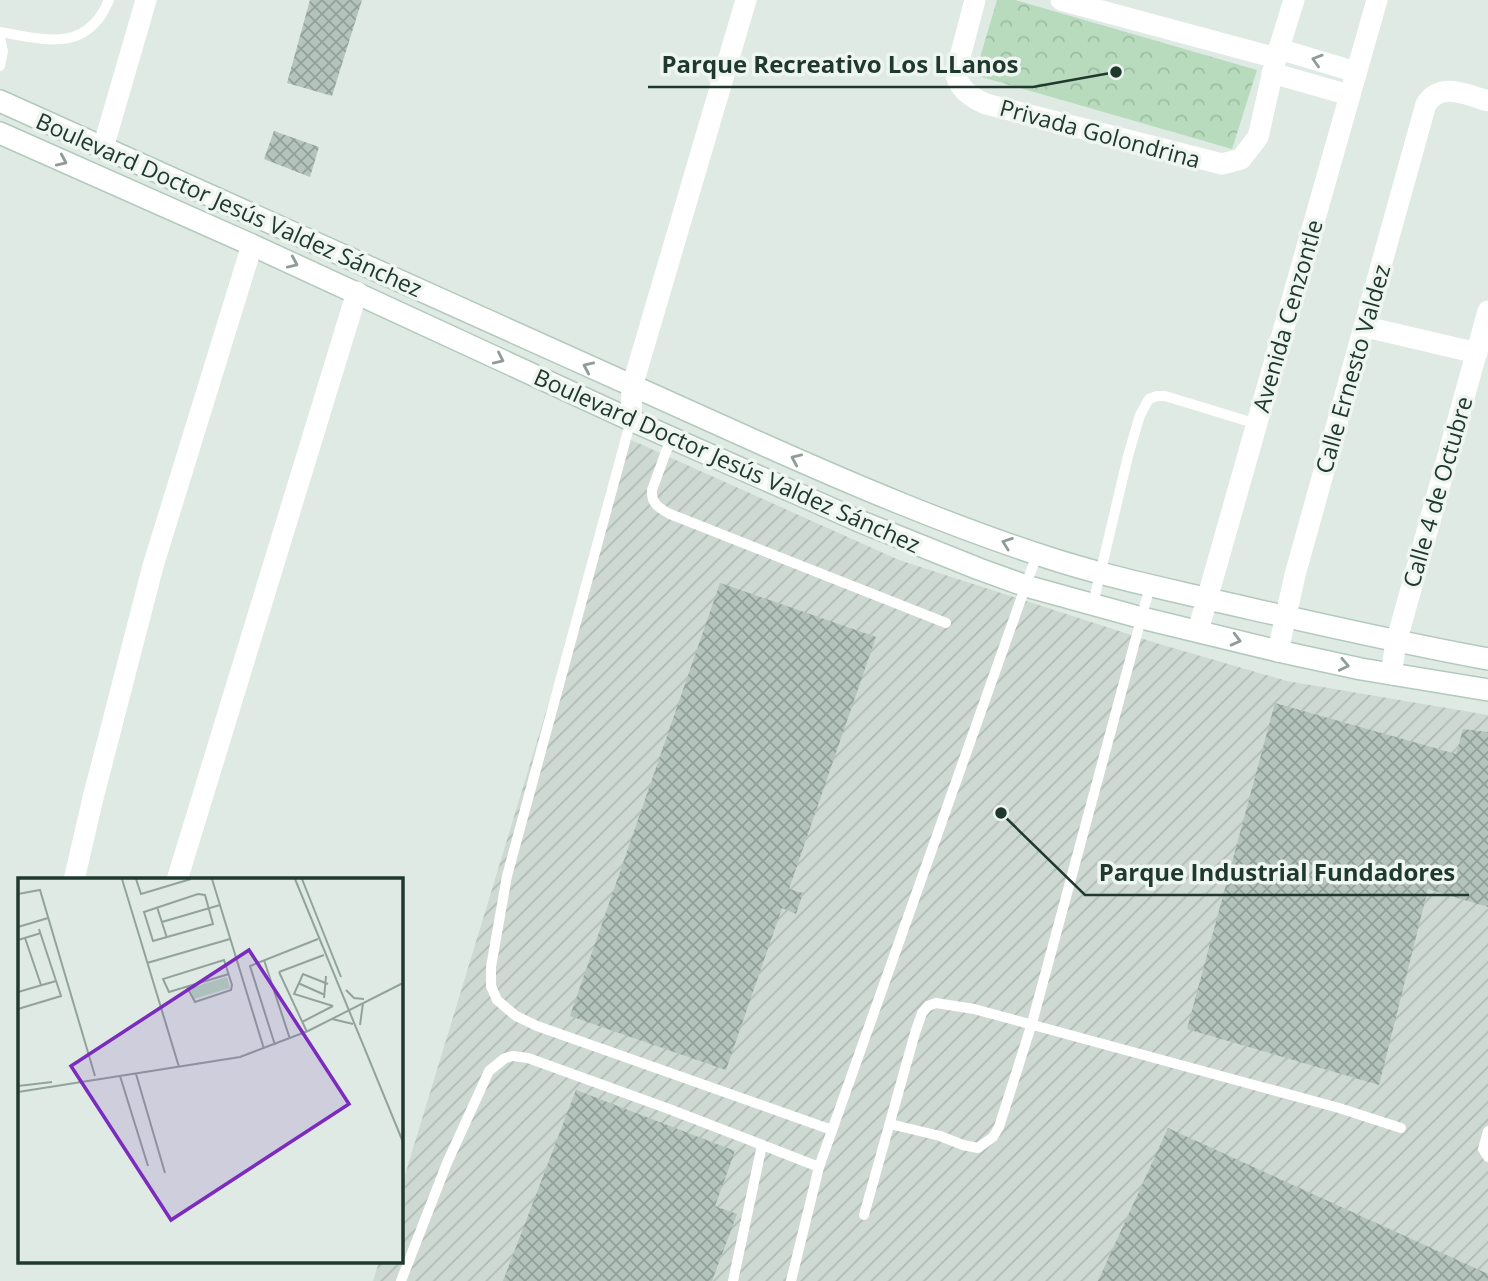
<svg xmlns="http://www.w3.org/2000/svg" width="1488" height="1281" font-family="'Open Sans',sans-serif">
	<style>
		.industrial { fill: url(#industrial-furrows) }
		.park { fill: url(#park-crowns) }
		.building { fill: url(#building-cross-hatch) }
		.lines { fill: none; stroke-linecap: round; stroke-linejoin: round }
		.secondary-casing { stroke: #b2c9be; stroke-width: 24 }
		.service { stroke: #fff; stroke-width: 10 }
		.minor { stroke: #fff; stroke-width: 21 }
		.secondary { stroke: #fff; stroke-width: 21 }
		.oneway { stroke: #909c97 }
		.labels { text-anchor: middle; stroke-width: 7; stroke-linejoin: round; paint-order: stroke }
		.street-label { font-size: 23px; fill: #20392f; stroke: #eff6f2 }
		.inset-road { fill: none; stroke: #92a39b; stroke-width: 2 }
		.view { fill: #7b2cbf; fill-opacity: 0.15; stroke: #7b2cbf; stroke-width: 3.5 }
		.inset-edge { fill: none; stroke: #20392f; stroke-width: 3.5 }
		.leader { fill: none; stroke: #20392f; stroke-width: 2.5 }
		.callout-dot { fill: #20392f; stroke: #eff6f2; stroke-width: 2.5 }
		.callout-label { font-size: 24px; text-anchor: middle; font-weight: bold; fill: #20392f; stroke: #eff6f2; stroke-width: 7; stroke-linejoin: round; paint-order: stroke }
	</style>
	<defs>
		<pattern id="industrial-furrows" width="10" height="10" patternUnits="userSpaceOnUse" patternTransform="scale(1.75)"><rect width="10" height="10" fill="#cdd9d2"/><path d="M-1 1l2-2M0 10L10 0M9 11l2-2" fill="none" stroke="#b0bbb5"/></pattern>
		<pattern id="park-crowns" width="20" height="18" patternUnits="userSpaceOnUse" patternTransform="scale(1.75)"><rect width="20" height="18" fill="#b7dbbc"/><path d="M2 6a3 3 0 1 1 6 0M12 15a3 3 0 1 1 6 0" fill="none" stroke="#9dbda2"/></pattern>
		<pattern id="building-cross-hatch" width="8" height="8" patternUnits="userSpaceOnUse" patternTransform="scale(1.75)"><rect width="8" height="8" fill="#b4c4bc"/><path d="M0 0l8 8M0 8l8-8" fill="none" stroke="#92a099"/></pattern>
	</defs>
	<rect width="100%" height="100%" fill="#deeae3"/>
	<path class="industrial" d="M629 439 899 560 1156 643 1287 681 1488 715V1281H373L379 1262H401V1188Z"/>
	<path class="park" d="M997 0H1015L1257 70 1232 149 975 75Z"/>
	<g class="building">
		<path d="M310 0H362L332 96 287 83Z"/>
		<path d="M274 131 319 147 310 177 264 159Z"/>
		<path d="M720 583 876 637 789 889 803 893 796 914 782 908 726 1070 570 1016Z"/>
		<path d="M1275 703 1456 754 1463 729 1488 732V907L1428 889 1379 1085 1187 1029Z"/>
		<path d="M576 1090 735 1151 715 1206 737 1214 712 1281H503Z"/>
		<path d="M1168 1128 1488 1274V1281H1098Z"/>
	</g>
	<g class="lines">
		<defs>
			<g id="secondary">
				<path d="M0 101 762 444C854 485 948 525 1043 556 1097 574 1153 586 1208 599 1301 620 1394 642 1488 659"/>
				<path d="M0 133 252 245 631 420 859 521 979 569 1026 586 1142 618 1278 651 1361 669 1488 690"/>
			</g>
		</defs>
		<use href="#secondary" class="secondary-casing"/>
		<g class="service">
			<path d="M0 32C46 40 87 53 109 0"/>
			<path d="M0 38 3 51 0 66"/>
			<path d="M631 420 507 876 491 967V986L497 1000 516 1016 537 1026 832 1130"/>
			<path d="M671 438 652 490C651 504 659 508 670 514L946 623"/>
			<path d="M1093 604 1128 456 1140 415 1149 399 1157 396H1165L1257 424"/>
			<path d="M890 1124 940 1136 963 1145 978 1148 993 1137 999 1127 1032 1023 1150 586"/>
			<path d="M1488 1131 1483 1149 1488 1157"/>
			<path d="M864 1215 915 1033 922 1013 928 1006 936 1003 974 1009 1339 1108 1401 1128"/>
			<path d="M401 1281 447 1163 489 1071 505 1058 513 1056 528 1058 669 1109 819 1167"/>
			<path d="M733 1281 762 1145"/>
			<path d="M791 1281 819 1167 1037 554"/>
		</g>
		<g class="minor">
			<path d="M975 0 956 72C957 88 972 98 986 104L1222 164 1241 159 1258 137 1276 58 1294 0"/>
			<path d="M1061 0 1276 58"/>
			<path d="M1279 49 1356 72"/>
			<path d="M1272 73 1349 95"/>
			<path d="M103 148 146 0"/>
			<path d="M1366 327 1477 353"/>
			<path d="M631 420 632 387 746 0"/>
			<path d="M1198 631 1377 0"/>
			<path d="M1278 651 1295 575 1426 104C1441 81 1467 95 1488 101"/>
			<path d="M1391 674 1396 643 1488 311"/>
			<path d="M74 880 93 798 153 566 252 245"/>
			<path d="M177 880 357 292"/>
		</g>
		<use href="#secondary" class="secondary"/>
	</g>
	<defs><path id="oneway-chevron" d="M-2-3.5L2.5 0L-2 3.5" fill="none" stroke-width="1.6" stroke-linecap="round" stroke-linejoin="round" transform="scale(1.75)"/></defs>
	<g class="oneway">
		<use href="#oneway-chevron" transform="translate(1317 60) rotate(-163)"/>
		<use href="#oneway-chevron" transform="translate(62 161) rotate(24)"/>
		<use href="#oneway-chevron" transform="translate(293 263) rotate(24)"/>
		<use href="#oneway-chevron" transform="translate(499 359) rotate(25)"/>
		<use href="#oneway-chevron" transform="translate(588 367) rotate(-156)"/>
		<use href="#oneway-chevron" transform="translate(796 459) rotate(-156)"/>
		<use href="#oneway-chevron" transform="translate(1007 543) rotate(-160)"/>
		<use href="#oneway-chevron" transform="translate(1236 640) rotate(14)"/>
		<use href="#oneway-chevron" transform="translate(1344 665) rotate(12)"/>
	</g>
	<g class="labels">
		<g class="street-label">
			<text transform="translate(1100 134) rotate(15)" y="8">Privada Golondrina</text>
			<text transform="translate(229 205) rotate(24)" y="8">Boulevard Doctor Jesús Valdez Sánchez</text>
			<text transform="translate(1288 316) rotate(-74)" y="8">Avenida Cenzontle</text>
			<text transform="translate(1353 369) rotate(-74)" y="8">Calle Ernesto Valdez</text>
			<text transform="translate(727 461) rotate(24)" y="8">Boulevard Doctor Jesús Valdez Sánchez</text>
			<text transform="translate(1438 492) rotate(-74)" y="8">Calle 4 de Octubre</text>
		</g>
	</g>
	<g transform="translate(18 878)">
		<rect width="385" height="385" fill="#deeae3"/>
		<path d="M209 99 212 110 176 121 172 110Z" fill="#b7dbbc"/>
		<path class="inset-road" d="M104 1 161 189M118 1 123 16 173 1M194 1 246 171M277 1 385 264M284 1 323 99M0 16 22 12 77 198M180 16 187 17 195 46 135 63 126 34ZM139 29 149 60M144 44 202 27M0 49 30 40M7 60 23 107M0 62 23 55M246 82 272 161M129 85 212 61M261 94 289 154M261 94 306 77M280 105 307 117M310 106 285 96 276 116 315 128M169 109 177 124 213 112 214 107 206 82 145 101 151 114 211 96M328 112 336 120 346 121M0 114 38 103M306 120 308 98M0 131 43 118 21 51M314 141 335 146M284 144 315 128M342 147 345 125M257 167 232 88 300 61M118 196 147 295M102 198 130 288M0 208 34 204M0 214 222 179 290 153 385 105"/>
		<path class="view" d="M231 72 331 226 153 342 53 188Z"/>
		<rect width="385" height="385" class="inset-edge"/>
	</g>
	<path class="leader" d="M1116 72L1033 87H648M1001 813L1085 895H1469"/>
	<g class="callout-dot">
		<circle cx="1116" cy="72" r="7"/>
		<circle cx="1001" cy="813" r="7"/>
	</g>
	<g class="callout-label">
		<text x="840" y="73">Parque Recreativo Los LLanos</text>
		<text x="1277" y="881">Parque Industrial Fundadores</text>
	</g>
</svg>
